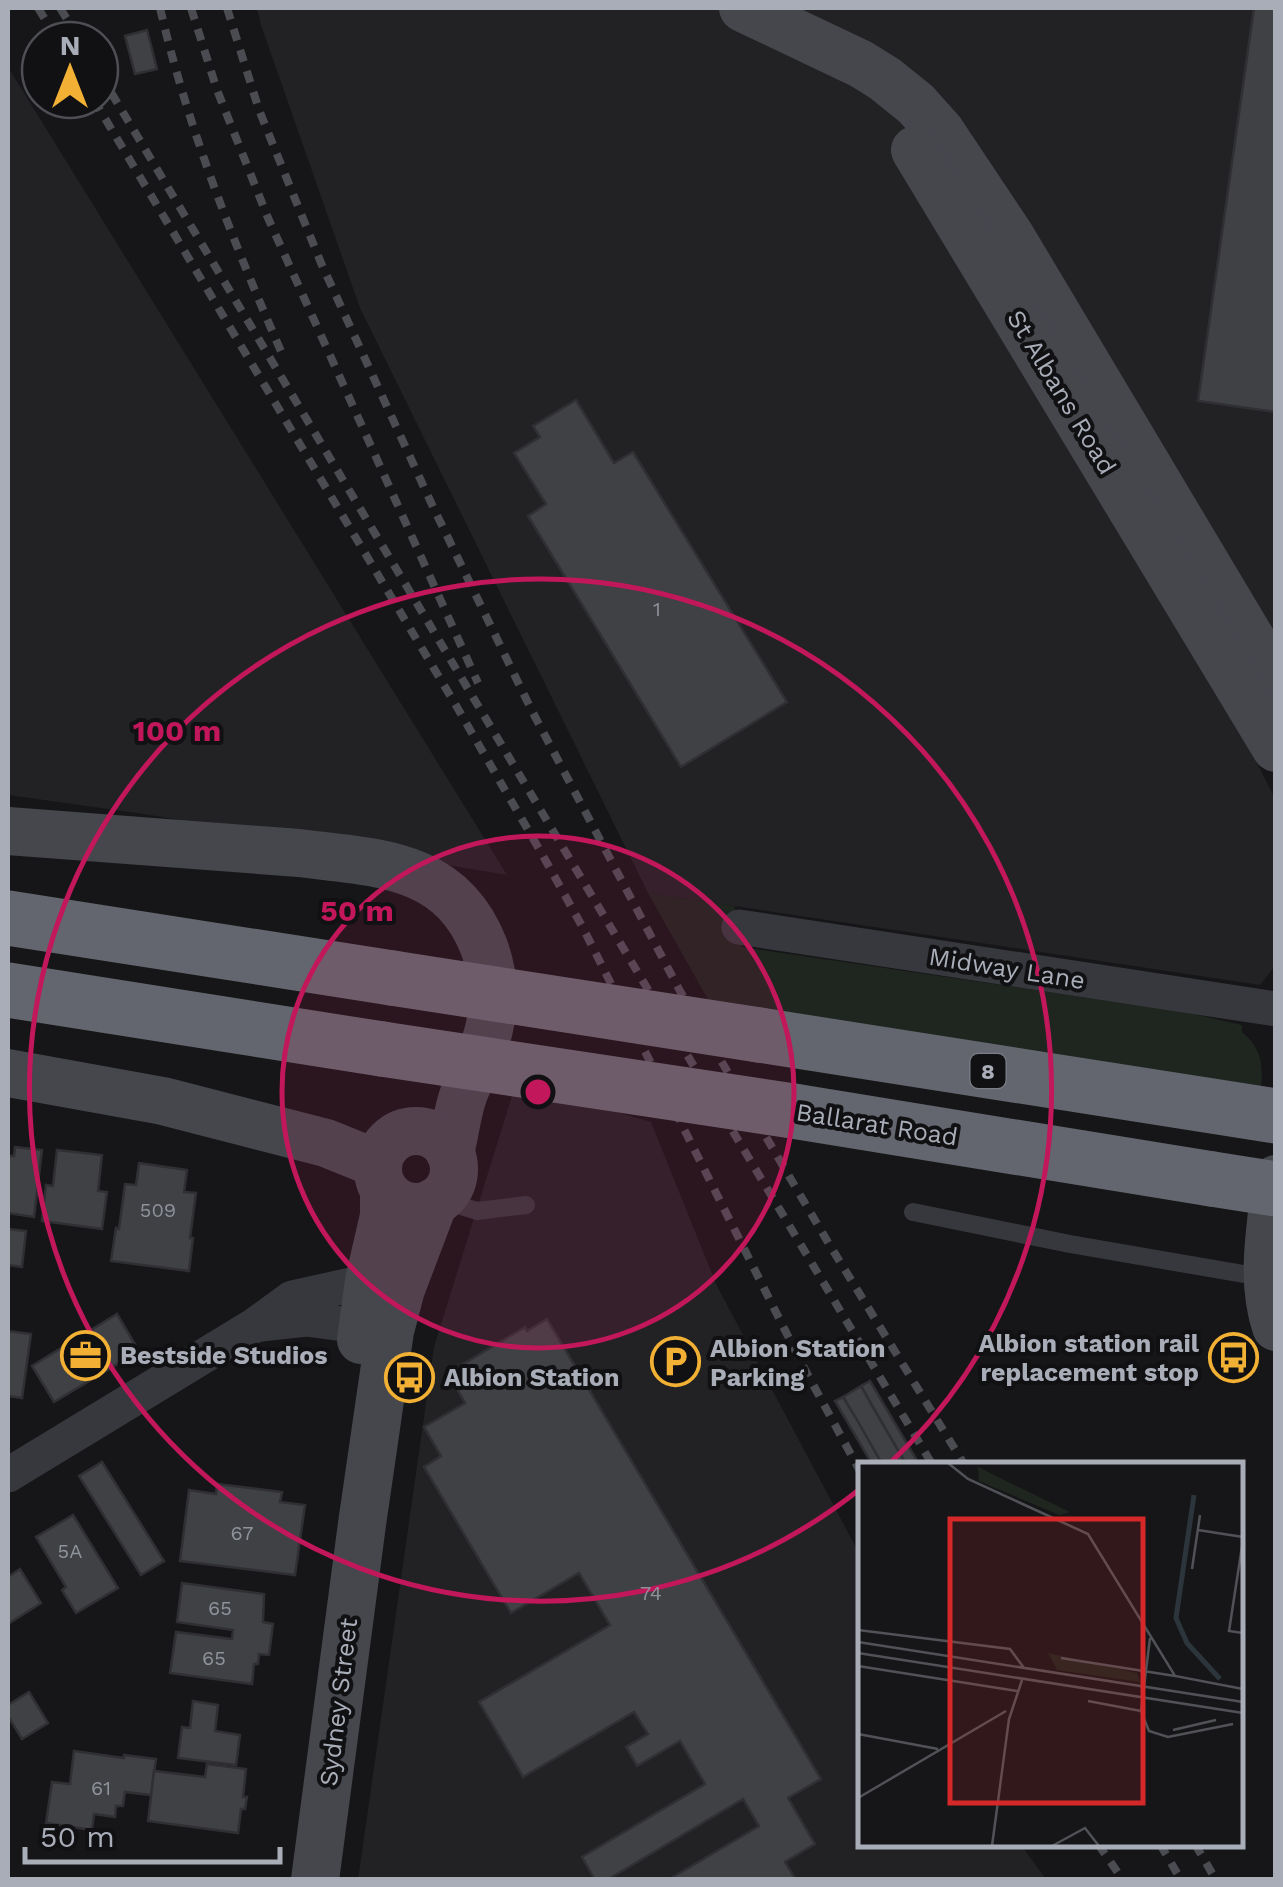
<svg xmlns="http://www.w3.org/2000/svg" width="1283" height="1887" font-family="'Work Sans',sans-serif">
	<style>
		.built { fill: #222225 }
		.green { fill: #1e261f }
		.building { fill: #404145; stroke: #303034; stroke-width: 2.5 }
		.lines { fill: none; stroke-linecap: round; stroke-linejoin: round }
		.lane { stroke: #37383d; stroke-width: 18 }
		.street { stroke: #37383d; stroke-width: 35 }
		.secondary { stroke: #45474d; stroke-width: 48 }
		.highway { stroke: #63666e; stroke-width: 55 }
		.rail { stroke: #4a4c52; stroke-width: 8; stroke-dasharray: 12 10; stroke-linecap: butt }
		.highway-bridge { stroke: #63666e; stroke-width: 55 }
		.ring { fill: none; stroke: #c2185b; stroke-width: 5 }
		.labels { text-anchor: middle; stroke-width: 8; stroke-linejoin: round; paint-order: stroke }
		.number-label { font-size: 20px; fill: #8e929b }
		.shield { fill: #111113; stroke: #7b7e86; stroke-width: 2.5 }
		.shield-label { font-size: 22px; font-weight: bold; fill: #a8adb8 }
		.street-label { font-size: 25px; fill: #a8adb8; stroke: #111113 }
		.poi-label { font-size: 25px; font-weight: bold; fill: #a8adb8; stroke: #111113; text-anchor: start }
		.inset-river { fill: none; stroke: #2c353c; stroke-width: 5 }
		.inset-road { fill: none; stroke: #505258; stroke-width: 2.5 }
		.view { fill: #d62828; fill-opacity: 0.15; stroke: #d62828; stroke-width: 5 }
		.inset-edge { fill: none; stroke: #a8adb8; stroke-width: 5 }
		.centre { fill: #c2185b; stroke: #111113; stroke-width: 5 }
		.ring-label { font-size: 30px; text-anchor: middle; font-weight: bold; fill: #c2185b; stroke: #111113; stroke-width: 8; stroke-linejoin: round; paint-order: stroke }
	</style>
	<rect width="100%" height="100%" fill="#161618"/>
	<g class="built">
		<path d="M257 8H1275L1276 729 1240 730 1275 798V966L1260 985 648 893 360 308 261 25Z"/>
		<path d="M8 67 507 875 144 814 8 795Z"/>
		<path d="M516 1083 651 1122 717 1286 860 1555 861 1844 1021 1845 1046 1879 358 1880 434 1347Z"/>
	</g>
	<path class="green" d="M648 893 735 906 734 923 742 947 1185 1012 1242 1025V1032C1260 1047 1264 1063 1261 1086L710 1003Z"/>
	<g class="building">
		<path d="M1254 8H1276V412L1198 401Z"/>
		<path d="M147 30 157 69 135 74 125 36Z"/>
		<path d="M576 400 614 463 633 452 787 702 681 767 528 516 546 504 514 453 540 437 533 426Z"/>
		<path d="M15 1147 42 1150 34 1217 8 1213V1156H14Z"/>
		<path d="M57 1150 102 1155 98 1191 107 1192 102 1229 42 1221 46 1185 53 1186Z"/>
		<path d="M139 1163 187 1170 184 1192 196 1193 190 1238H193L189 1271 111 1261 116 1228 119 1229 125 1184 136 1185Z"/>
		<path d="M8 1229 26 1231 22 1267 8 1265Z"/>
		<path d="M117 1314 139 1351 54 1402 32 1366Z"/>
		<path d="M547 1319 821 1779 788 1798 815 1844 785 1862 796 1880H668L759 1826 743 1799 607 1880H595L582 1857 705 1784 680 1741 637 1766 626 1747 648 1734 634 1712 523 1777 479 1702 610 1625 579 1573 511 1613 424 1467 441 1456 424 1427 465 1403 448 1373 525 1327 527 1331Z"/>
		<path d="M8 1331 31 1334 22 1398 8 1396Z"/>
		<path d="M870 1381 919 1464H906L861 1386Z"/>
		<path d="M861 1386 872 1406 906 1464H882L843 1397Z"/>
		<path d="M843 1397 857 1420 882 1464H872L835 1401Z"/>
		<path d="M102 1462 164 1561 141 1575 79 1476Z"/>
		<path d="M217 1484 282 1492 280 1502 305 1505 295 1575 180 1561 189 1490 216 1494Z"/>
		<path d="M73 1515 118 1588 76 1613 62 1590 66 1587 36 1537Z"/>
		<path d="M20 1569 41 1603 8 1624V1577Z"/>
		<path d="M182 1583 264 1594 263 1622 273 1624 269 1655 259 1654 258 1664H254L252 1684 170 1673 176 1632 232 1639 233 1630 177 1622Z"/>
		<path d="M29 1692 48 1723 22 1739 8 1716V1705Z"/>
		<path d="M193 1701 218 1705 215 1731 240 1735 236 1765 178 1758 182 1727 190 1728Z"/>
		<path d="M74 1751 124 1758V1755L156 1759 151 1795 125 1792 123 1806H116L115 1817 94 1814 92 1830 46 1823 52 1782 70 1784Z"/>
		<path d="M207 1764 246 1769 243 1797H247L245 1809H241L238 1833 148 1821 154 1771 205 1777Z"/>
	</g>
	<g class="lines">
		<g class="lane">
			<path d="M439 1199 477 1211 526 1205"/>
			<path d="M913 1212 1070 1244 1267 1278"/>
		</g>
		<g class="street">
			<path d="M739 927 1276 1009"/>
			<path d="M261 1324 306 1319 388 1330"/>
			<path d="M8 1475 255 1325 292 1298 369 1281"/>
		</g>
		<g class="secondary">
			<path d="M743 8 861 64 885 79 916 104 941 132 1011 237 1276 681"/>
			<path d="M915 150 1276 748"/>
			<path d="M8 831 299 853C378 863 451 862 484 947 494 973 495 1002 489 1029 484 1052 472 1072 464 1093 457 1112 455 1134 450 1153"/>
			<path d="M8 1073 163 1101 326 1143 378 1164"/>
			<circle cx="416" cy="1169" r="38"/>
			<path d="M1276 1179C1271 1228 1260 1279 1276 1327"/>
			<path d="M361 1340 369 1281 384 1216V1191"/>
			<path d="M315 1880 362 1524 390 1331 401 1289 434 1202"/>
		</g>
		<g class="highway">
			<path d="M8 918 392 978"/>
			<path d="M8 990 382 1049"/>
			<path d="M759 1035 1276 1116"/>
			<path d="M793 1111 1212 1179"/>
		</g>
		<g class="rail">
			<path d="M38 8 58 40"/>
			<path d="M60 8 80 40"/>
			<path d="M160 8C188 129 234 244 284 358"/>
			<path d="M191 8 217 90 268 218 478 683"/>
			<path d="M227 8 259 110 321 263 434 509 532 711 680 991 829 1244 964 1464"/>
			<path d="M100 74 932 1464"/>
			<path d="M94 100 454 702 542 854 583 928 803 1366 861 1473"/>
			<path d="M1098 1844 1123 1880"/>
			<path d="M1160 1844 1181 1880"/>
			<path d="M1195 1844 1216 1880"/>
		</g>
		<g class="highway-bridge">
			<path d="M392 978 759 1035"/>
			<path d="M382 1049 793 1111"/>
			<path d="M1212 1179 1276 1189"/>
		</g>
	</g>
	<circle cx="538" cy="1092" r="256" fill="#c2185b" fill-opacity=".12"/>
	<g class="ring">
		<circle cx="538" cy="1092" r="256"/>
		<path d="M860 1489A511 511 0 1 1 890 1463"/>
	</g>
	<defs>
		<symbol id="office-ring" viewBox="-11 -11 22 22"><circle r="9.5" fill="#111113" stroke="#f2b134" stroke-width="1.5"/><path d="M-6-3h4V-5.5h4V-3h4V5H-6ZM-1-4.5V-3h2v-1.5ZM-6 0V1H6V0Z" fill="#f2b134"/></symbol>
		<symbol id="bus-ring" viewBox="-11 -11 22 22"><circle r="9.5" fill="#111113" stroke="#f2b134" stroke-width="1.5"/><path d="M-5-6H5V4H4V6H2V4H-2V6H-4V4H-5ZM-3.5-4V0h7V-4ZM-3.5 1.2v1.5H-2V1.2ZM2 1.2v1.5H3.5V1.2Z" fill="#f2b134"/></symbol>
		<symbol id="parking-ring" viewBox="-11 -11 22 22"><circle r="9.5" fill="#111113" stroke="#f2b134" stroke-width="1.5"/><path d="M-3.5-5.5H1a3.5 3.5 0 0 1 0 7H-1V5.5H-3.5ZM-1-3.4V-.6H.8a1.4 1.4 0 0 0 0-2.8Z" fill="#f2b134"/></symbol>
	</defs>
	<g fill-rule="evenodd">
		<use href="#office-ring" x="58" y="1328" width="55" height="55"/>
		<use href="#bus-ring" x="1206" y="1330" width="55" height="55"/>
		<use href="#parking-ring" x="648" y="1334" width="55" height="55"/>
		<use href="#bus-ring" x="382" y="1350" width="55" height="55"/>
	</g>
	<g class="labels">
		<g class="number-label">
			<text x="657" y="616">1</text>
			<text x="158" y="1217">509</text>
			<text x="242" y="1540">67</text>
			<text x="70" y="1558">5A</text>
			<text x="651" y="1600">74</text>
			<text x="220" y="1615">65</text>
			<text x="214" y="1665">65</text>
			<text x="101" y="1795">61</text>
		</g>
		<rect class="shield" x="970.5" y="1054" width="35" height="34" rx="8"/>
		<g class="shield-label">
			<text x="988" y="1079">8</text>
		</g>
		<g class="street-label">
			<text transform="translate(1062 392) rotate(59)" y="9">St Albans Road</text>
			<text transform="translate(1007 968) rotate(9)" y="9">Midway Lane</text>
			<text transform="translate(877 1124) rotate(9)" y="9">Ballarat Road</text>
			<text transform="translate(338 1702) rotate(-83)" y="9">Sydney Street</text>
		</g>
		<g class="poi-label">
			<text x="1199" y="1352" text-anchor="end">Albion station rail<tspan x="1199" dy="29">replacement stop</tspan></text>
			<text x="710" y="1357">Albion Station<tspan x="710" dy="29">Parking</tspan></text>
			<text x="120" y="1364">Bestside Studios</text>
			<text x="444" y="1386">Albion Station</text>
		</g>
	</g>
	<g transform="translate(858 1462)">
		<rect width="385" height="385" fill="#161618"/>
		<path d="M120 5 175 32 212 50 201 53 121 19ZM190 191 279 211 282 220 199 208Z" fill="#1e261f"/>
		<path class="inset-river" d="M336 33 318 156 329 181 362 217"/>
		<path class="inset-road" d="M90 1 110 17 230 72 317 214 385 227M340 68 385 75M385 78 371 169 385 171M334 107 342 53M0 168 152 187 166 206M292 176 283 249 291 269 310 275 375 262M0 180 385 240M0 191 385 251M203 196 317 214M0 204 159 229M230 239 283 249M315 268 358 258M0 272 80 287M0 336 148 249M134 384 151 257 164 218M194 384 227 366 241 384"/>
		<path class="view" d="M92 57H285V341H92Z"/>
		<rect width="385" height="385" class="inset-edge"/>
	</g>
	<circle cx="538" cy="1092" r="15" class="centre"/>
	<g class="ring-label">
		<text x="177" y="741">100 m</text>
		<text x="357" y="921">50 m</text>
	</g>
	<rect width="1283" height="1887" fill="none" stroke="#a8adb8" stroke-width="20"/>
	<g transform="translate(70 70)"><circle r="48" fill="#111113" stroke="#4d4f55" stroke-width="2.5"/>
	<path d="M0-8L18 38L0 25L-18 38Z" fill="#f2b134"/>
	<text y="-15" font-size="28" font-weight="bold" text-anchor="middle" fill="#a8adb8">N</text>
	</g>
	<path d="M25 1847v15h255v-15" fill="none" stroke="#a8adb8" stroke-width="5"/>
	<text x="40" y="1847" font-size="30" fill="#a8adb8" stroke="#111113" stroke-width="8" paint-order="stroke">50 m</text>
</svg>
